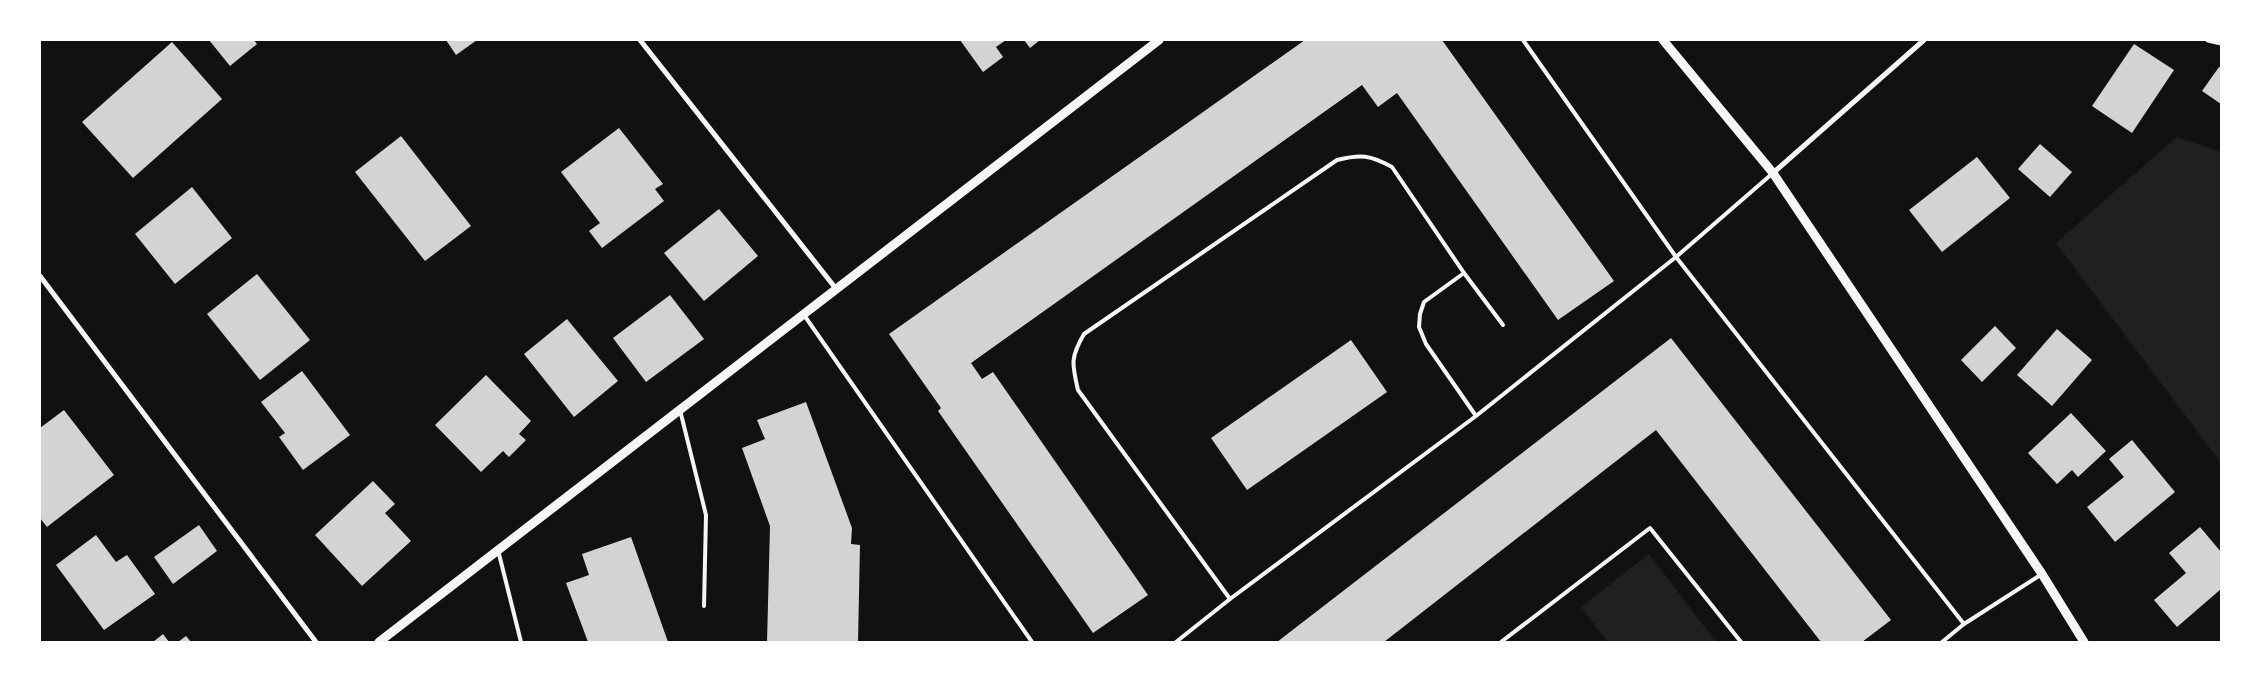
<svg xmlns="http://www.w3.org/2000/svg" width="2261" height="682" font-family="Inter,sans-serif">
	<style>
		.green { fill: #202020 }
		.building { fill: #d3d3d3 }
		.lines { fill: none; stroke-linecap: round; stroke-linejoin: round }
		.service { stroke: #f5f5f5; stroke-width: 4 }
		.minor { stroke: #f5f5f5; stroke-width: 5 }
		.tertiary { stroke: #f5f5f5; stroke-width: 9 }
	</style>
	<rect width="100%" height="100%" fill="#111"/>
	<g class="green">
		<path d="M2177 137 2221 152V463L2056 243Z"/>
		<path d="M1649 554 1716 642H1608L1581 607Z"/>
	</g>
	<g class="building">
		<path d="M209 40H254L257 44 230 66Z"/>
		<path d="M446 40H477L456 55Z"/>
		<path d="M960 40H1006L996 47 1003 57 983 72Z"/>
		<path d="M1024 40H1040L1030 48Z"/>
		<path d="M1305 40H1442L1614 281 1558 320 1397 93 1378 107 1362 85 971 363 982 379 993 372 1148 595 1093 633 938 411 941 408 889 334Z"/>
		<path d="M172 42 222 99 133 178 82 122Z"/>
		<path d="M2134 44 2174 70 2132 133 2092 106Z"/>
		<path d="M2219 67 2221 68V104L2202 91Z"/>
		<path d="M619 128 663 184 655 189 664 201 602 248 589 231 600 223 561 172Z"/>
		<path d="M401 136 471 226 425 261 355 172Z"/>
		<path d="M2040 144 2072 172 2050 197 2018 169Z"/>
		<path d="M1977 157 2010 198 1942 252 1909 210Z"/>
		<path d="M192 187 232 238 175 284 135 234Z"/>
		<path d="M719 209 758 256 704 301 664 253Z"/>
		<path d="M257 274 310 340 260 380 207 314Z"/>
		<path d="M670 295 704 339 646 382 613 338Z"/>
		<path d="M567 319 618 381 574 417 524 354Z"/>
		<path d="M1995 326 2016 348 1982 382 1961 360Z"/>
		<path d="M2057 329 2092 360 2052 406 2017 375Z"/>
		<path d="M1671 338 1891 620 1862 642H1821L1656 430 1384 642H1277Z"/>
		<path d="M1351 340 1387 392 1247 490 1211 438Z"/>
		<path d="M302 371 350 435 303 470 279 437 285 433 261 402Z"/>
		<path d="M486 375 531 421 519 434 526 440 509 457 503 451 481 472 435 425Z"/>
		<path d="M806 402 852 528 851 544 860 545 858 642H767L770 526 742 448 765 439 757 420Z"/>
		<path d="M64 410 114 475 47 527 40 518V428Z"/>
		<path d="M2071 413 2106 451 2078 477 2072 470 2057 484 2028 453Z"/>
		<path d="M2132 440 2175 492 2115 542 2087 507 2124 477 2109 459Z"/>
		<path d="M373 481 395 504 385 513 411 541 362 586 315 535Z"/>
		<path d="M199 525 217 551 173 584 154 557Z"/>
		<path d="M2200 527 2221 552V589L2177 627 2154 600 2186 573 2169 553Z"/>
		<path d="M96 535 116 562 127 555 155 594 104 630 56 565Z"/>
		<path d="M631 537 668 642H588L566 583 589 575 582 554Z"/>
		<path d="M163 634 169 642H153Z"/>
		<path d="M186 636 191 642H178Z"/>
	</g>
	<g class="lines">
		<g class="service">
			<path d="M1523 40 1676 257 1964 624"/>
			<path d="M1464 273 1503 325"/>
			<path d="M804 315 1032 642"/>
			<path d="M680 410 706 515 704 606"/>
			<path d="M1476 416 1230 599 1078 390C1072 364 1070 358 1084 334L1337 160C1361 154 1370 155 1392 167L1464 273 1424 302 1420 314 1419 327 1426 344 1476 416 1676 257 1773 173"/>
			<path d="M498 550 521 642"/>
			<path d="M1176 642 1230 599"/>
			<path d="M1501 642 1650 528 1741 642"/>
			<path d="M1942 642 1964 624 2042 574"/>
		</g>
		<g class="minor">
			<path d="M640 40 837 290"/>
			<path d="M2208 40 2221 43"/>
			<path d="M1773 173 1924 40"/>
			<path d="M40 276 316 642"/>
		</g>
		<g class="tertiary">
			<path d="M1663 40 1773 173 2042 574 2084 642"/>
			<path d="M379 642 1159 40"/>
		</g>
	</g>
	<rect width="2261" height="682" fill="none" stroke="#ffffff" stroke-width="82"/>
</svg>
